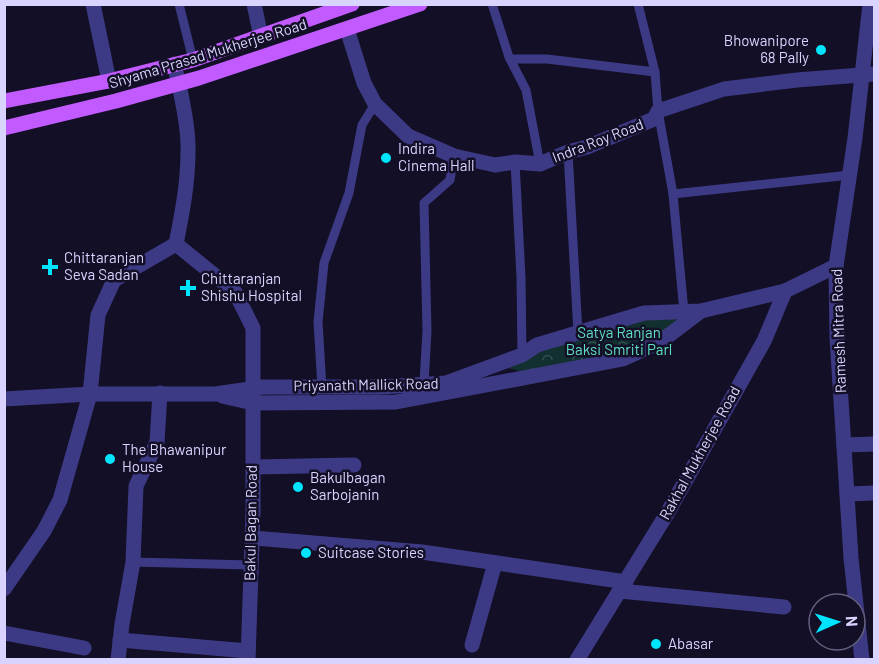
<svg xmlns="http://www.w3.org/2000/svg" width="879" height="664" font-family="Barlow,sans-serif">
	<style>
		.park { fill: url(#park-crowns) }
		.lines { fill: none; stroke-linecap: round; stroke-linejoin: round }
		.service { stroke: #3d3a85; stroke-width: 9 }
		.minor { stroke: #3d3a85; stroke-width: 15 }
		.primary { stroke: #c25bff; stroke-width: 15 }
		.poi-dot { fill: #00e5ff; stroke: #130f26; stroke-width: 2 }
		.labels { text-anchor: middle; stroke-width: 5; stroke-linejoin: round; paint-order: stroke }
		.poi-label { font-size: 15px; fill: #d9d4ff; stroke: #130f26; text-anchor: start }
		.street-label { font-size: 15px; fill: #d9d4ff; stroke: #130f26 }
		.park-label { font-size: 15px; fill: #5fe0c0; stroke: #130f26 }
	</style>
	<defs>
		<pattern id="park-crowns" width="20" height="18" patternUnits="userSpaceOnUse" patternTransform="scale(1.5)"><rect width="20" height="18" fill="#12302f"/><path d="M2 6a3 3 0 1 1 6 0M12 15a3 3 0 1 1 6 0" fill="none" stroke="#344d4e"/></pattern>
	</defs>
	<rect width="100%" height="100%" fill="#130f26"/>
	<path class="park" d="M684 316 660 341 536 375 508 368 541 347 645 318Z"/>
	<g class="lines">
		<g class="service">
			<path d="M179 4 193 60"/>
			<path d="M492 4 509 57 526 90 540 164"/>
			<path d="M638 4 655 72 658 111 673 194 684 312"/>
			<path d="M510 59H547L655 72"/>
			<path d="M568 152 578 333"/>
			<path d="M515 162 521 277 522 355"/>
			<path d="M673 194 850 175"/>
			<path d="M424 383 427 331 424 203 450 180 454 156"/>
			<path d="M322 388 318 322 324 263 349 193 362 125 375 104"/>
			<path d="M133 562 250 565"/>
		</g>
		<g class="minor">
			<path d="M93 4 109 81"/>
			<path d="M254 4 261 37"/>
			<path d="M347 29 364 83 375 104 408 136 454 156 495 165 515 162 540 164 568 152 587 147 654 119 658 111 724 89 797 80 874 74"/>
			<path d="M176 244 235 292 253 328V511L248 660"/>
			<path d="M222 396 253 403 396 402 623 359 660 342 701 311"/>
			<path d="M4 399 90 394H215L263 387H380L446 383 522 355 537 345 644 313 701 311 785 291"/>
			<path d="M844 445 874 444"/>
			<path d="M253 467 354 465"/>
			<path d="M847 494 874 493"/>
			<path d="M253 538 422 552 626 582"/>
			<path d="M4 589 44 531 60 500 90 394 98 315 114 280 176 244C182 214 188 183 188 152 189 128 180 88 174 64"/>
			<path d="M620 591 784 607"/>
			<path d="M4 633 84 648"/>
			<path d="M120 640 248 651"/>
			<path d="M472 645 495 563"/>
			<path d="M118 660 122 624 133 562 136 486 157 442 160 393"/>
			<path d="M577 660 668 512 764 341 785 291 836 266"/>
			<path d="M862 660 851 558 837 337 836 266 855 138 870 4"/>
		</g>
		<g class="primary">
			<path d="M4 101 109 81 193 60 352 4"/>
			<path d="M4 128 116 101 199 78 420 4"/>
		</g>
	</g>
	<g class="poi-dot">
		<circle cx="821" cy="50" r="6"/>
		<circle cx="386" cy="158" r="6"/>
		<path d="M47 258h6v6h6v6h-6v6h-6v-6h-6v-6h6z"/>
		<path d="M185 279h6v6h6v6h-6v6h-6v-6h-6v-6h6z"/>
		<circle cx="110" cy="459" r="6"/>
		<circle cx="298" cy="487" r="6"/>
		<circle cx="306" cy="553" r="6"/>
		<circle cx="656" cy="644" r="6"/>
	</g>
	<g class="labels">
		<g class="poi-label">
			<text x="809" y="46" text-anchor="end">Bhowanipore<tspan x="809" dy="17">68 Pally</tspan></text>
			<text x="398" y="154">Indira<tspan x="398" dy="17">Cinema Hall</tspan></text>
			<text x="64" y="263">Chittaranjan<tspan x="64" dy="17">Seva Sadan</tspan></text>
			<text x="201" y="284">Chittaranjan<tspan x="201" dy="17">Shishu Hospital</tspan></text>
			<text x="122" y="455">The Bhawanipur<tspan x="122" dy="17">House</tspan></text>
			<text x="310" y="483">Bakulbagan<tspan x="310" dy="17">Sarbojanin</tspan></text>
			<text x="318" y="558">Suitcase Stories</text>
			<text x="668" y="649">Abasar</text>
		</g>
		<g class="street-label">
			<text transform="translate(208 54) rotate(-17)" y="5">Shyama Prasad Mukherjee Road</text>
			<text transform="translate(598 141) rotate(-21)" y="5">Indra Roy Road</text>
			<text transform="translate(839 331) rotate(-92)" y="5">Ramesh Mitra Road</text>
			<text transform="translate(366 385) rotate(-1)" y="5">Priyanath Mallick Road</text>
			<text transform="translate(700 453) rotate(-61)" y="5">Rakhal Mukherjee Road</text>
			<text transform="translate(251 523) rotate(-89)" y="5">Bakul Bagan Road</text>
		</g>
		<g class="park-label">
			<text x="619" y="338">Satya Ranjan<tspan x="619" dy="17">Baksi Smriti Parl</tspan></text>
		</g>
	</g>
	<rect width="879" height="664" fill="none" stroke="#d9d4ff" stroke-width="12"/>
	<g transform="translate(837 622) rotate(87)"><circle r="28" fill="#130f26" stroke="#625e7d" stroke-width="1.5"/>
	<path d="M0-4.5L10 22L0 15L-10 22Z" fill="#00e5ff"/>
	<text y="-9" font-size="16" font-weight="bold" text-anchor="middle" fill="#d9d4ff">N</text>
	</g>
</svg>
